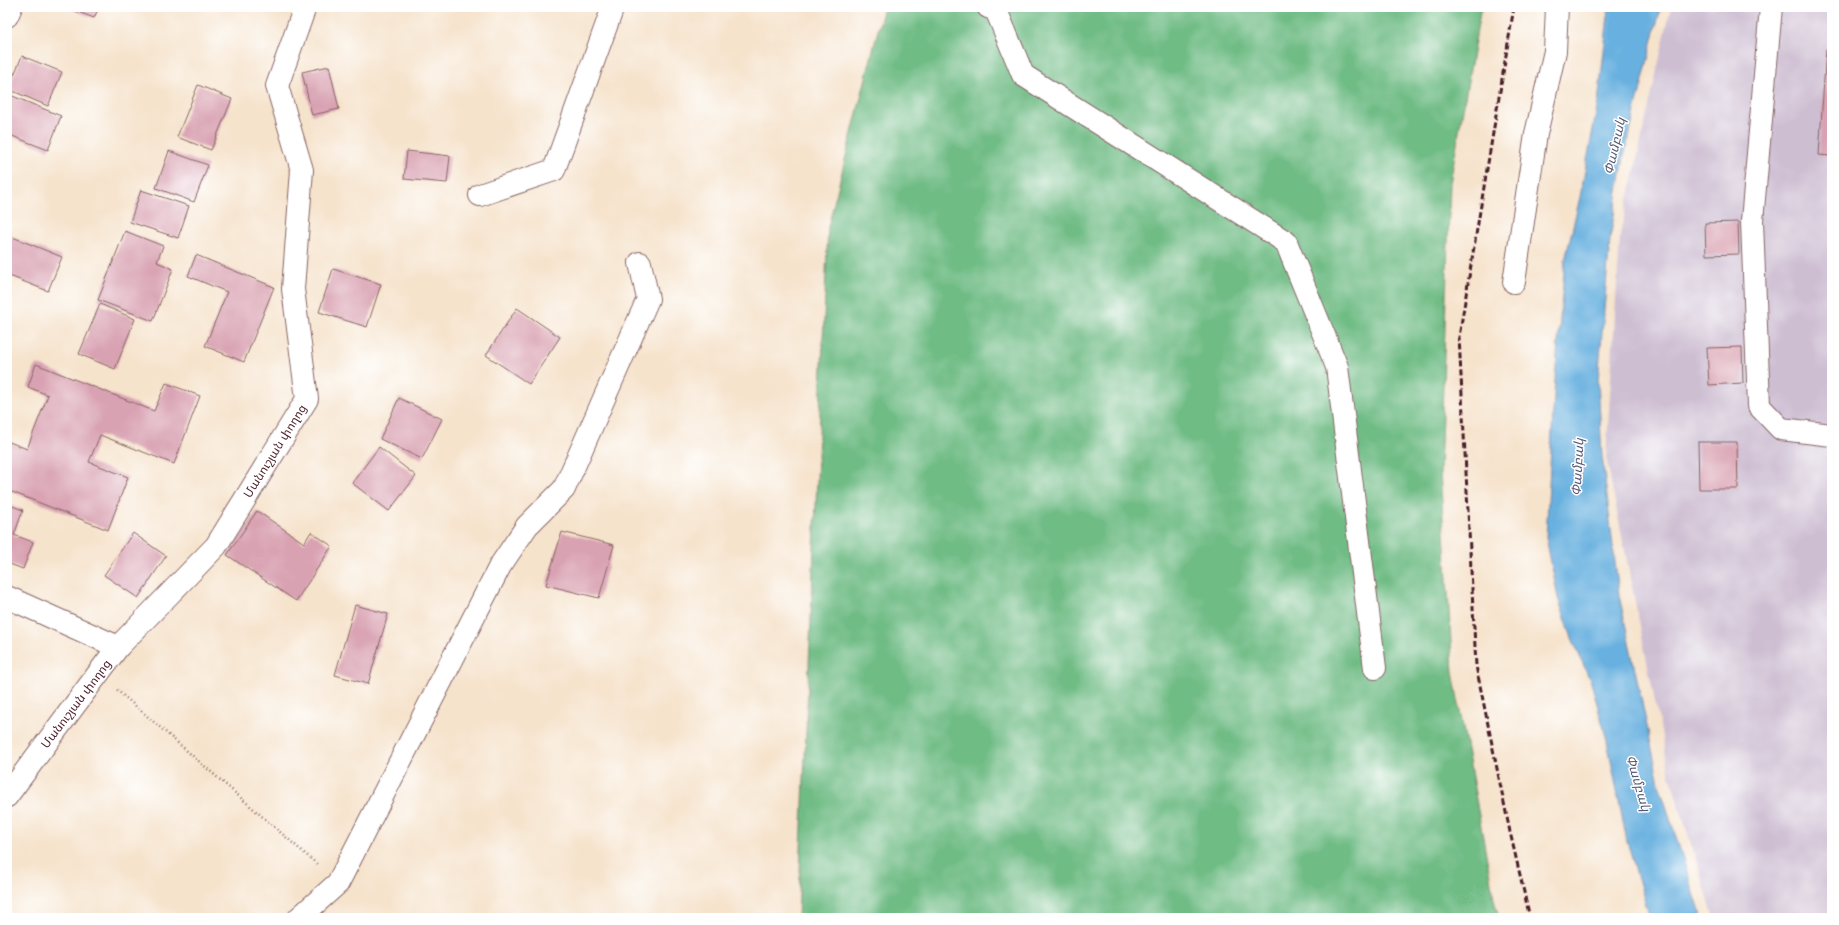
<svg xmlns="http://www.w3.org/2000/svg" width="1839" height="925" font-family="'Balsamiq Sans','Noto Sans Armenian',sans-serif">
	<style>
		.industrial { fill: #cdbed2 }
		.forest { fill: #6fbc85; stroke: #5c6e58 }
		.water { fill: #68b0df; stroke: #596885 }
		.building { fill: #d9a2b2 }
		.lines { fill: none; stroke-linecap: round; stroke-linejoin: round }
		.minor-casing { stroke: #866463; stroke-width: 24 }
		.path { stroke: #866463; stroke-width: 2.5; stroke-dasharray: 1 3; stroke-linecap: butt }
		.minor { stroke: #fff; stroke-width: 22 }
		.rail { stroke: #4a1f2b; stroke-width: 3; stroke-dasharray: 6 3; stroke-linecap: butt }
		.labels { text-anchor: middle; stroke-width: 3; stroke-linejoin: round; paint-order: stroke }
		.street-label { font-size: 12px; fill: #4a1f2b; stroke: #fff }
		.water-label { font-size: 13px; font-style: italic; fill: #565973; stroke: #fff }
	</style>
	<rect width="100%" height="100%" fill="#fff"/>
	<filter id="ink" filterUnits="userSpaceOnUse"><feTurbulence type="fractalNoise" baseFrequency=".025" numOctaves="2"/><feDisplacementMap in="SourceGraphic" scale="8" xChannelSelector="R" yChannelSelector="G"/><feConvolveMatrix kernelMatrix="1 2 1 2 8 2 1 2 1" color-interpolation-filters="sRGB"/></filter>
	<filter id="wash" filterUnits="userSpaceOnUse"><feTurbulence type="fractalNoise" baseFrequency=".012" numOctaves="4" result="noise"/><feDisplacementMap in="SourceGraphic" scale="16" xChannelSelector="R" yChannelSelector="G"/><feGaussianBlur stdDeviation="0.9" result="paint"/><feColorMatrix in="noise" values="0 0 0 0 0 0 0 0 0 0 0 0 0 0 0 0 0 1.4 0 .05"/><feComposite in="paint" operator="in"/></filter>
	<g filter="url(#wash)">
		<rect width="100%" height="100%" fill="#f6e3cc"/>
		<path class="industrial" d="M1671 7H1832V918H1714L1670 776 1606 457 1620 236Z"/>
		<path class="forest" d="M884 7H1481L1450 183 1440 472 1453 672 1495 904 1499 918H798L828 227Z"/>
		<path class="water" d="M1609 7H1661L1624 156 1610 239 1598 380 1602 456 1619 595 1660 787 1702 918H1650L1627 842 1607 740 1591 682 1572 638 1558 598 1546 537 1555 379 1565 260 1580 197 1598 103Z"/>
		<g id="blocks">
			<g class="building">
				<path d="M65 7H99L94 18Z"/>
				<path d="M1826 49H1832V156L1819 155Z"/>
				<path d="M22 56 62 72 48 106 8 89Z"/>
				<path d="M329 66 339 109 312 115 302 72Z"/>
				<path d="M198 85 232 99 211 150 177 137Z"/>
				<path d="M10 95 61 116 48 150 7 134V103Z"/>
				<path d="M169 151 208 165 194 202 156 188Z"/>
				<path d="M407 151 450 156 447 183 404 179Z"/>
				<path d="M141 190 189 206 178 238 130 222Z"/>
				<path d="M1738 222 1739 254 1706 255 1705 223Z"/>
				<path d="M125 231 163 246 157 262 173 269 153 321 98 300Z"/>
				<path d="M10 236 62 257 48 291 7 275V244Z"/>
				<path d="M196 255 274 287 244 362 205 346 227 292 188 276Z"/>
				<path d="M333 269 381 284 367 327 319 312Z"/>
				<path d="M100 304 135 319 115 369 79 354Z"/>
				<path d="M517 308 560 337 529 384 486 355Z"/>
				<path d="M1742 347 1743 383 1709 385 1707 348Z"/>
				<path d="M36 364 154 411 166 383 200 396 174 464 100 435 89 462 128 477 108 530 7 490V441L27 449 48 395 28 387Z"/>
				<path d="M399 398 442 419 422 459 380 439Z"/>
				<path d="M1698 442H1737L1738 489H1699Z"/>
				<path d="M379 447 416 476 389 511 352 483Z"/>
				<path d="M7 504 23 510 14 535 33 542 23 569 7 563Z"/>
				<path d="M257 511 304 543 311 532 332 546 296 601 227 555Z"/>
				<path d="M562 532 614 545 599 598 546 585Z"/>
				<path d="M133 533 166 556 138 598 104 575Z"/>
				<path d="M355 605 388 614 368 684 335 675Z"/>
			</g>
		</g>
	</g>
	<g filter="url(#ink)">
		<use href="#blocks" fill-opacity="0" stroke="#866463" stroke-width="1"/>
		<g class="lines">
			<defs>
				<g id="minor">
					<path d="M988 7 996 10 1023 75 1286 242 1337 367 1375 668"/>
					<path d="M1771 7 1752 221 1759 406 1781 429 1832 435"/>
					<path d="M7 16 11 7"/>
					<path d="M480 195 554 170 613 7"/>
					<path d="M1514 282 1536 134 1555 51 1557 7"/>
					<path d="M7 597 118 647"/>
					<path d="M7 796 118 647 216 546 307 399 293 289 302 170 277 86 305 7"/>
					<path d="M299 918 338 883 500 566 527 526 564 489 648 299 640 263"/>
				</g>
			</defs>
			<use href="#minor" class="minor-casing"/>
			<path class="path" d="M117 690 318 865"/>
			<use href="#minor" class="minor"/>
			<path class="rail" d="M1514 7 1459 337 1476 666 1510 832 1530 918"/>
		</g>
	</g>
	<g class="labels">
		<g class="street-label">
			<text transform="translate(275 451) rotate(-58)" y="4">Մանուշյան փողոց</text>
			<text transform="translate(76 704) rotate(-53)" y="4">Մանուշյան փողոց</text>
		</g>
		<g class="water-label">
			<text transform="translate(1614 146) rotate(-77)" y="5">Փամբակ</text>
			<text transform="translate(1577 467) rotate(-87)" y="5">Փամբակ</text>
			<text transform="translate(1639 783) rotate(74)" y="5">Փամբակ</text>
		</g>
	</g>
	<rect width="1839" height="925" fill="none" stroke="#fff" stroke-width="24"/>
</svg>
